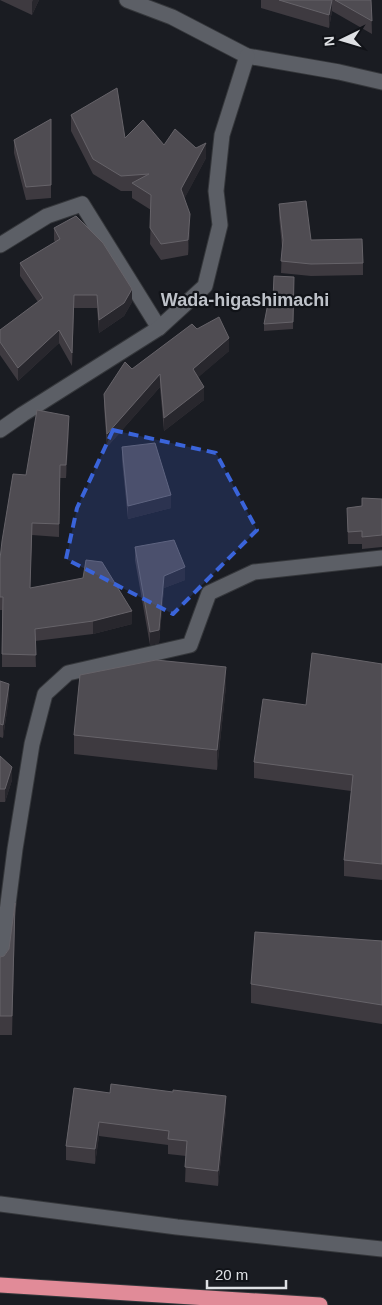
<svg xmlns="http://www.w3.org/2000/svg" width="382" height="1305" font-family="Arial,sans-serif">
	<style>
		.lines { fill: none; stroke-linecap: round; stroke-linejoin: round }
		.minor-casing { stroke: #35373b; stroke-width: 17 }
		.highway-casing { stroke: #35373b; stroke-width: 17 }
		.minor { stroke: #5c5f66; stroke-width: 15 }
		.highway { stroke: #e18b98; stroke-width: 15 }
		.wall { fill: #3e3a40 }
		.shaded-wall { fill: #28272d }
		.building { fill: #4f4c52; stroke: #666369 }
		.marked { fill: #3a64da; fill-opacity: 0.2; stroke: #3a64da; stroke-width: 4; stroke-dasharray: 10 6; stroke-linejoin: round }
		.labels { text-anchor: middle; stroke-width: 4.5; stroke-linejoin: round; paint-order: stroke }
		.quarter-label { font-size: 18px; font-weight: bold; fill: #bec2c9; stroke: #111318 }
	</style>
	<rect width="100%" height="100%" fill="#1a1c22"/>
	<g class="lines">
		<defs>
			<g id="minor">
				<path d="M127 0 172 17 247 56 339 72 382 82"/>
				<path d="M0 245 47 216 82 204 159 328"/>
				<path d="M0 430 23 414 159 328 205 286 220 225 216 191 222 135 247 56"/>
				<path d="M0 967 15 849 32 744 45 694 68 673 190 645 209 593 254 572 382 558"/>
				<path d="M0 1204 177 1227 382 1249"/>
			</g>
			<path id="highway" d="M0 1285 320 1305"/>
		</defs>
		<use href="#minor" class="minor-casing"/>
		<use href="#highway" class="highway-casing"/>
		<use href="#minor" class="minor"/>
		<use href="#highway" class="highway"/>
	</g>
	<g class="wall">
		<path d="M0 0H39L32 15Z"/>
		<path d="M261 0H371L372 34 332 11 329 28 261 8Z"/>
		<path d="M71 115 125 138 164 145 206 158 184 199 190 229 188 255 161 260 150 244 151 210 132 198V191H121L93 174 71 131Z"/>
		<path d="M51 119V198L26 200 14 153V140Z"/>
		<path d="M279 204 311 240 363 263V275L311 276 281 273 282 247 279 216Z"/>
		<path d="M54 228 132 302 124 316 99 333 97 308H74L72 366 59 343 18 381 0 355V330L38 302 20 276V263L55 242 54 240Z"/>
		<path d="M294 277 293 329 264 331V324L273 299Z"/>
		<path d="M197 329 229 351 198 377 204 400 164 431 160 387 107 447 104 407V394L132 369Z"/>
		<path d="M69 429 66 478H60L59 537 32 535 30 588 132 624 93 634 35 641 36 667H2V610H0V559L26 475Z"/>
		<path d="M122 447 171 508 128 519 122 460Z"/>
		<path d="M382 499V547L362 549V544H348L347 508 362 506Z"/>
		<path d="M135 547 185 580 164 588 159 643 150 645 135 560Z"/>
		<path d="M382 664V880L344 876V860L351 791 254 778V762L306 705Z"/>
		<path d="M0 681 9 697 3 738 0 737Z"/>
		<path d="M226 686 217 770 74 754V735Z"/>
		<path d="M0 756 12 780 5 802H0Z"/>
		<path d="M15 923 12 1035H0V957L4 956 9 949Z"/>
		<path d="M382 941V1024L251 1003V984Z"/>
		<path d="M74 1088 226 1111 218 1186 185 1182 186 1156 168 1154V1145L99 1136 95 1164 66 1160V1146Z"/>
	</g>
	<g class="shaded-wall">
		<path d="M33 0H39L32 15V2Z"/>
		<path d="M332 0V11L329 28V15Z"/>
		<path d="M206 143V158L181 205V189Z"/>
		<path d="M190 214V229L188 255V240Z"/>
		<path d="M132 289V302L124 316 99 333V320Z"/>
		<path d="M74 295V308L72 366V353Z"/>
		<path d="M59 330V343L18 381V368Z"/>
		<path d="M229 338V351L193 382V369Z"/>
		<path d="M160 374V387L107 447V434Z"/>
		<path d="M204 387V400L164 431V418Z"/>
		<path d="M69 416V429L66 478V465Z"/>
		<path d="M171 495V508L128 519V506Z"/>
		<path d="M185 567V580L164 588 159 643 150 645V632L164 576Z"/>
		<path d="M132 611V624L93 634V621Z"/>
		<path d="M226 667V686L217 770V750Z"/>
		<path d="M9 684V697L3 738V725Z"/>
		<path d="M12 767V780L5 802V789Z"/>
		<path d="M15 903V923L12 1035V1016Z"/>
		<path d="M226 1096V1111L218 1186V1171Z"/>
		<path d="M99 1122V1136L95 1164V1149Z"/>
	</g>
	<g class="building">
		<path d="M279 0H332L329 15Z"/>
		<path d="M335 0H371L372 21Z"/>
		<path d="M117 88 125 138 143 120 164 145 175 129 196 148 206 143 181 189 190 214 188 240 161 244 150 228 151 195 132 183 149 174 121 176 93 159 71 115Z"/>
		<path d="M51 119V185L26 187 14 140Z"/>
		<path d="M306 201 311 240 362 239 363 263 311 264 281 261 283 240 279 204Z"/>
		<path d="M76 216 103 243 132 289 124 303 99 320 97 295H74L72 353 59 330 18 368 0 342V330L43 298 20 263 60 239 54 228Z"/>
		<path d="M274 276 294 277 293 322 264 324 269 298 273 299Z"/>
		<path d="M219 317 229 338 193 369 204 387 164 418 160 374 107 434 104 394 125 362 132 369 192 324 197 329Z"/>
		<path d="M37 410 69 416 66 465H60L59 524 32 523 30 588 83 578 86 560 102 562 132 611 93 621 35 629 36 655 2 654 3 597H0V559L2 541 13 474 26 475Z"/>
		<path d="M155 443 171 495 128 506 122 447Z"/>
		<path d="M362 498 382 499V535L362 537V531L348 532 347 508 362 506Z"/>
		<path d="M174 540 185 567 164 576 159 630 150 632 135 547Z"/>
		<path d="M312 653 382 664V864L344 860 353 775 254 762 263 699 306 705Z"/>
		<path d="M156 660 226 667 217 750 74 735 80 675Z"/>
		<path d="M0 681 9 684 3 725 0 724Z"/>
		<path d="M0 756 12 767 5 789H0Z"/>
		<path d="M15 903 12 1016H0V957L4 956 9 949Z"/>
		<path d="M255 932 382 941V1005L251 984Z"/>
		<path d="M111 1084 173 1092V1090L226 1096 218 1171 185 1167 187 1141 168 1139 169 1131 99 1122 95 1149 66 1146 74 1088 110 1093Z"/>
	</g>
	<path class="marked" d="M113 430 216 453 257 530 173 614 66 559 77 508Z"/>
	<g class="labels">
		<g class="quarter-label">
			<text x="245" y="306">Wada-higashimachi</text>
		</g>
	</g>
	<g transform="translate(342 40) rotate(265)" stroke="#111318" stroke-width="4" paint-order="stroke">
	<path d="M0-4L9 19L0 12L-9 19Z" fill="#dee0e4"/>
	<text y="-8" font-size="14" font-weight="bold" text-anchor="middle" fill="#dee0e4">N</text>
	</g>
	<path d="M207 1280v8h79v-8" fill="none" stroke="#dee0e4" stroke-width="2.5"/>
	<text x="215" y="1280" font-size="15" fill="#dee0e4" stroke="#111318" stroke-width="4" paint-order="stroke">20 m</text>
</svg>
